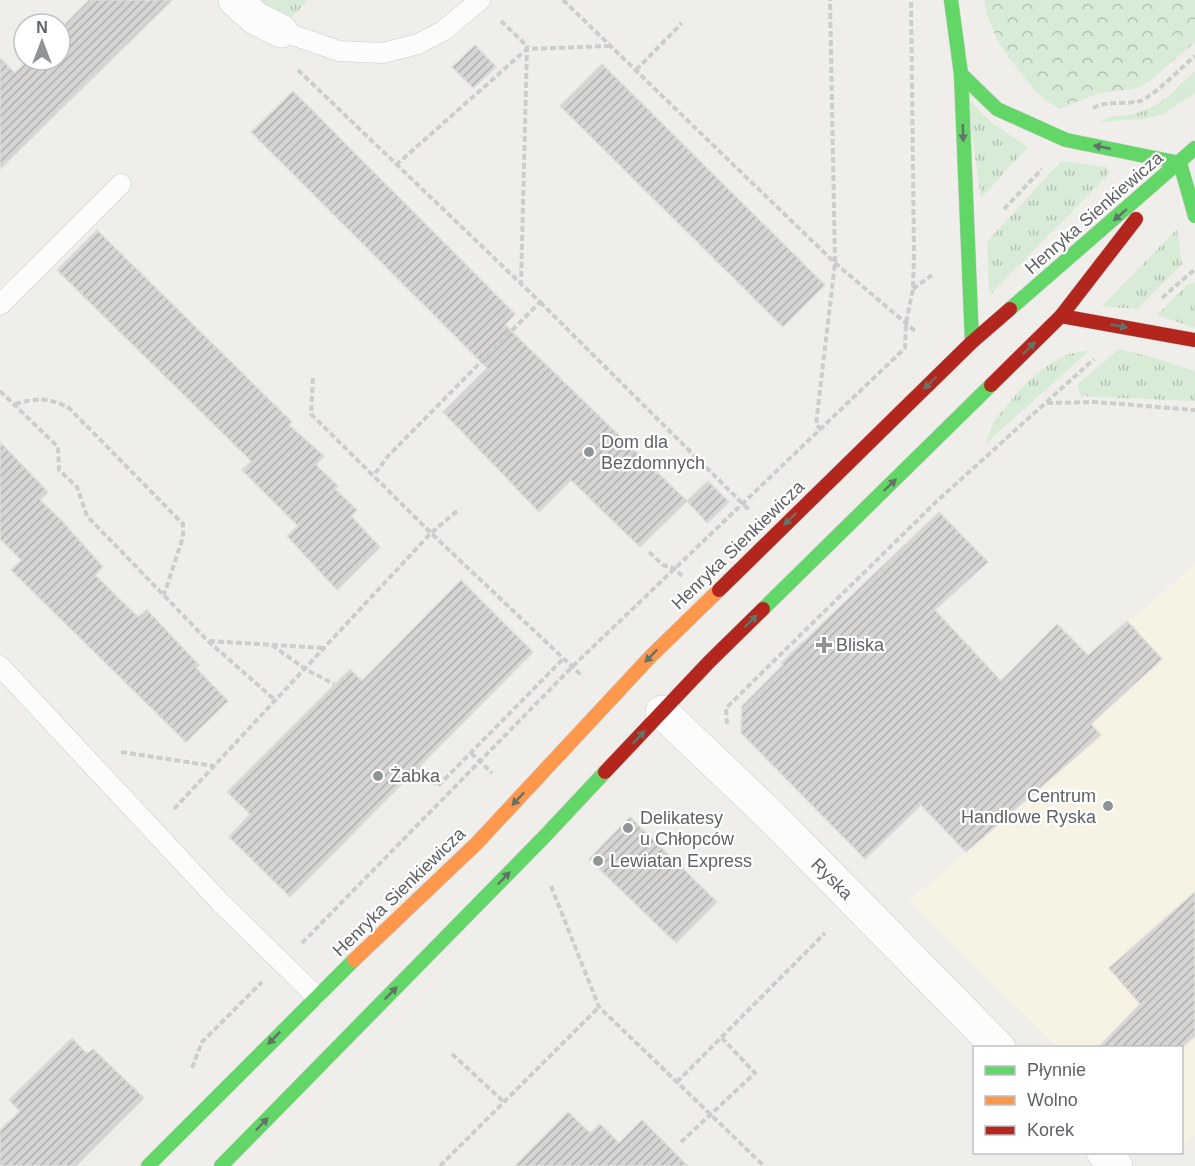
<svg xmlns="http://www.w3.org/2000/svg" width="1195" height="1166" font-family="Arial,sans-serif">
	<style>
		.commercial { fill: #f7f3e4 }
		.grass { fill: url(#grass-tufts) }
		.park { fill: url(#park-crowns) }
		.building { fill: url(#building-hatch); stroke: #deddd9; stroke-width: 1.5 }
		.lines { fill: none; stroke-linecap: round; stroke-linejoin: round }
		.lane-casing { stroke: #cbcccc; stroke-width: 21 }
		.street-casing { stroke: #cbcccc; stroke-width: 34 }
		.fast-casing { stroke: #cacacb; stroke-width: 15 }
		.slow-casing { stroke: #cacacb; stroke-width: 15 }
		.jam-casing { stroke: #cacacb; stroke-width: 15 }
		.path { stroke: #cacfcc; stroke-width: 4; stroke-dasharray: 6 3; stroke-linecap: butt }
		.lane { stroke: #fdfcfc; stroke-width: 20 }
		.street { stroke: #fdfcfc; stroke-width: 33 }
		.fast { stroke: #63d668; stroke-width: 14 }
		.slow { stroke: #ff974d; stroke-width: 14 }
		.jam { stroke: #b3261e; stroke-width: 14 }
		.oneway { fill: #607468 }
		.poi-dot { fill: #919496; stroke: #fff; stroke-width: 2 }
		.labels { text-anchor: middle; stroke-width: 4.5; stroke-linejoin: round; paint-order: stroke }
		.street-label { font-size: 18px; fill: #5f6368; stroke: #fff }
		.poi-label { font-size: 18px; fill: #5f6368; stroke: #fff; text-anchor: start }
	</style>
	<defs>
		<pattern id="grass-tufts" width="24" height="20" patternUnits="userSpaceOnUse" patternTransform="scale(1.5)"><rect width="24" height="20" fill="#d8ebd6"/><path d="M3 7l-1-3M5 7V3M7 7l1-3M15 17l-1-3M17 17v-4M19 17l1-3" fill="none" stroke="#b2c2b1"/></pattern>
		<pattern id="park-crowns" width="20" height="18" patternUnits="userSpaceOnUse" patternTransform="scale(1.5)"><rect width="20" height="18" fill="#d8ebd6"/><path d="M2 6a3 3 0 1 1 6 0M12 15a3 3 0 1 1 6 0" fill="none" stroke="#b2c2b1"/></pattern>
		<pattern id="building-hatch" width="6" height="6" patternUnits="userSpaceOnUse" patternTransform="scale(1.5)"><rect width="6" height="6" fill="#d6d5d3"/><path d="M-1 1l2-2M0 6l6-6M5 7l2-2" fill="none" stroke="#b1b0af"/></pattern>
	</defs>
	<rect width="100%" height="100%" fill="#efeeea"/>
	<path class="commercial" d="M1195 563V1134L1188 1140 1182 1141V1048L1057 1047 909 901 1074 759 1031 712 1086 655 1150 604Z"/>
	<g class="grass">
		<path d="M257 0H308L292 17Z"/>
		<path d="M1195 71V93L1163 114 1144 119 1100 122C1112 114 1124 117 1137 113 1162 106 1177 88 1195 71Z"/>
		<path d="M967 98 992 123 1028 147 981 198Z"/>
		<path d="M1061 161 1106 167 1109 171 1108 175 992 293H989L987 242Z"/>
		<path d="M1177 229 1182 264 1137 309 1102 306Z"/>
		<path d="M1195 283V328L1157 315 1188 284Z"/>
		<path d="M1119 349 1155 358 1195 371V401L1080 396 1078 384Z"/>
		<path d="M1090 350 985 444 994 421 1025 384 1048 365 1068 354Z"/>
	</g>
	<path class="park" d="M984 0H1195V42L1148 82 1138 88 1097 94 1059 109 1038 94 1009 58 997 39 987 14Z"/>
	<g class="building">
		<path d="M89 0H172L0 169V58L15 73 28 60H60V29Z"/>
		<path d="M475 45 496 67 473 88 452 67Z"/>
		<path d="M602 64 825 285 783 327 560 106Z"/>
		<path d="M293 91 515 314 505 325 687 501 640 547 571 480 539 512 443 412 487 368 251 132Z"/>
		<path d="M97 230 292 422 289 425 324 456 316 465 338 486 335 489 357 510 351 516 380 547 337 590 287 536 298 526 242 470 251 461 57 270Z"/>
		<path d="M0 442 48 492 40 500 61 520 103 567 95 575 138 617 147 610 199 665 196 668 228 701 186 742 11 570 21 560 0 539Z"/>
		<path d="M708 481 729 502 707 523 687 501Z"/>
		<path d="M939 512 988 562 935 610 1001 681 1057 624 1088 655 1127 621 1162 659 1091 724 1101 735 966 852 921 805 865 859 741 733 742 706 783 665 781 663Z"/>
		<path d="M461 580 533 652 290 897 229 837 250 814 227 792 350 669 362 681Z"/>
		<path d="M630 817 717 902 676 943 589 859Z"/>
		<path d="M1195 892V1036L1182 1047H1099L1140 1004 1109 968Z"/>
		<path d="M72 1038 87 1054 93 1049 144 1098 76 1166H0V1130L20 1111 9 1100Z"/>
		<path d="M568 1112 590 1133 600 1124 619 1143 642 1120 688 1166H515Z"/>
	</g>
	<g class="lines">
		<defs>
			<g id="lane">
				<path d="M281 31 339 51 383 53 418 44 443 31 480 0"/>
				<path d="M0 305 121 184"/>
				<path d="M0 666 221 903 316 996"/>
			</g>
			<g id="street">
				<path d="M235 0 255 18 281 31"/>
				<path d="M662 712 772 817 999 1048"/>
				<path d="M1103 1152 1116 1166"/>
			</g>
			<g id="fast">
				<path d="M951 0 961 74 972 342"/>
				<path d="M961 74 997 109 1066 140 1180 163"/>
				<path d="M1180 163 1195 216"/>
				<path d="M1010 309 1195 148"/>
				<path d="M763 609 991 385"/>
				<path d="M148 1166 354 960"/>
				<path d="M221 1166 545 836 605 772"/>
			</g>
			<path id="slow" d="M354 960 476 844 651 656 719 590"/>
			<g id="jam">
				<path d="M1061 316 1195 340"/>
				<path d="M991 385 1061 316 1136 219"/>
				<path d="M719 590 972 342 1010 309"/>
				<path d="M605 772 709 662 763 609"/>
			</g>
		</defs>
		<use href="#lane" class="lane-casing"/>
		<use href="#street" class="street-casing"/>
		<use href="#fast" class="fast-casing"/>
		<use href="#slow" class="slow-casing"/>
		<use href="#jam" class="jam-casing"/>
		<g class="path">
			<path d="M563 0 835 263 915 331"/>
			<path d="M501 21 527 46 521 284"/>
			<path d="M298 70 540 302 389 455 373 476"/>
			<path d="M636 70 682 23"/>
			<path d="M1093 108C1107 100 1125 105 1140 101 1153 97 1183 66 1195 56"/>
			<path d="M396 165 527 49 610 46"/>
			<path d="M1004 209 1042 169"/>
			<path d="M913 289 932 275"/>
			<path d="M1162 298 1195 269"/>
			<path d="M540 302 750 511"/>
			<path d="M313 378 311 414 431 533 583 677"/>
			<path d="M0 391 58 447 59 470 77 487 87 516 208 641 275 700"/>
			<path d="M1047 403 1096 402 1195 410"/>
			<path d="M15 404C38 398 47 397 69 408L183 524V537L164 595"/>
			<path d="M821 430 816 424 835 263 830 0"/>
			<path d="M649 552 663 565 674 568 682 576"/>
			<path d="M209 641 324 648"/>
			<path d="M272 645 305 669 334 684"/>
			<path d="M727 724 726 708 937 501 1094 359"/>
			<path d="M121 752 214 766"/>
			<path d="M471 753 492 773"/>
			<path d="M419 767 438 786 564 658"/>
			<path d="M174 809 431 533 457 511"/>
			<path d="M551 886 599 1007 764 1166"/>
			<path d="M302 943 573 666 905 348 906 323 913 289 914 253 911 0"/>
			<path d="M452 1054 504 1102"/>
			<path d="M192 1068 202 1042 262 982"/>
			<path d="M677 1082 825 933"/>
			<path d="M681 1142 755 1073 722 1038"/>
			<path d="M440 1166 599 1007"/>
		</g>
		<use href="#lane" class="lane"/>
		<use href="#street" class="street"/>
		<use href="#fast" class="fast"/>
		<use href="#slow" class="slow"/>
		<use href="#jam" class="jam"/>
	</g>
	<defs><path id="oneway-solid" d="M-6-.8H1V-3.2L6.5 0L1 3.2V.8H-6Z" transform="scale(1.5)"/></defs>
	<g class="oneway">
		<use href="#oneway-solid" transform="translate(963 133) rotate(88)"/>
		<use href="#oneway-solid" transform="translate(1102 147) rotate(-169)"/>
		<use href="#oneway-solid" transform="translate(1120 215) rotate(139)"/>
		<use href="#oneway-solid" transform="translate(1119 326) rotate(10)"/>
		<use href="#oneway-solid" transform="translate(1029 348) rotate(-45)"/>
		<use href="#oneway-solid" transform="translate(930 383) rotate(136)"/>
		<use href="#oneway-solid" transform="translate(890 485) rotate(-44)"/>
		<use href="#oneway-solid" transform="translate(790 519) rotate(136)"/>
		<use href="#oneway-solid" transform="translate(751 621) rotate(-44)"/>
		<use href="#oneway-solid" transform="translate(651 656) rotate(134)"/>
		<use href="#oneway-solid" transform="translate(639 737) rotate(-47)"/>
		<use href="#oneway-solid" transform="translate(518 799) rotate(133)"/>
		<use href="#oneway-solid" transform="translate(504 878) rotate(-46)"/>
		<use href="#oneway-solid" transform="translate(391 993) rotate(-45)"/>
		<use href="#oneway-solid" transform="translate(274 1038) rotate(135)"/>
		<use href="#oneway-solid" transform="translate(262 1124) rotate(-46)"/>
	</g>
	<g class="poi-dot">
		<circle cx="589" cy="452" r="6"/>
		<path d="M821 636h6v6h6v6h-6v6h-6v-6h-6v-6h6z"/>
		<circle cx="378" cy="776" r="6"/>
		<circle cx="1108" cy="806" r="6"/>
		<circle cx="628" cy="828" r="6"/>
		<circle cx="598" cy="861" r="6"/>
	</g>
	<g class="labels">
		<g class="street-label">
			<text transform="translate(1094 213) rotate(-41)" y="6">Henryka Sienkiewicza</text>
			<text transform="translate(738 545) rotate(-44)" y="6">Henryka Sienkiewicza</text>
			<text transform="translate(832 879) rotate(45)" y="6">Ryska</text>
			<text transform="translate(399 892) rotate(-44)" y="6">Henryka Sienkiewicza</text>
		</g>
		<g class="poi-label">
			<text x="601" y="448">Dom dla<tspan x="601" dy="21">Bezdomnych</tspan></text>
			<text x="836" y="651">Bliska</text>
			<text x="390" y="782">Żabka</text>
			<text x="1096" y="802" text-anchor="end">Centrum<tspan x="1096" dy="21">Handlowe Ryska</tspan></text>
			<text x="640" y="824">Delikatesy<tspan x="640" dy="21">u Chłopców</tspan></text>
			<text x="610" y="867">Lewiatan Express</text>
		</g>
	</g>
	<rect x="973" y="1046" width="210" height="108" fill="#ffffff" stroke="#bfc1c3" stroke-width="1.5"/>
	<rect x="985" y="1066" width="30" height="9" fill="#63d668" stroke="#bfc1c3" stroke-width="1.5"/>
	<text x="1027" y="1076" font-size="18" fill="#5f6368">Płynnie</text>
	<rect x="985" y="1096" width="30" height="9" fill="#ff974d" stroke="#bfc1c3" stroke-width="1.5"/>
	<text x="1027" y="1106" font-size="18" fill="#5f6368">Wolno</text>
	<rect x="985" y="1126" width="30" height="9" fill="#b3261e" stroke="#bfc1c3" stroke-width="1.5"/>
	<text x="1027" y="1136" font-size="18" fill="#5f6368">Korek</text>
	<g transform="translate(42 42)"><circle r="28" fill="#ffffff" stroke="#bfc1c3" stroke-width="1.5"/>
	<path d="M0-4.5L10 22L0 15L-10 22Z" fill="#919496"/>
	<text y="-9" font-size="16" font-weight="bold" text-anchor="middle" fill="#5f6368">N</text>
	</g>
</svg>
